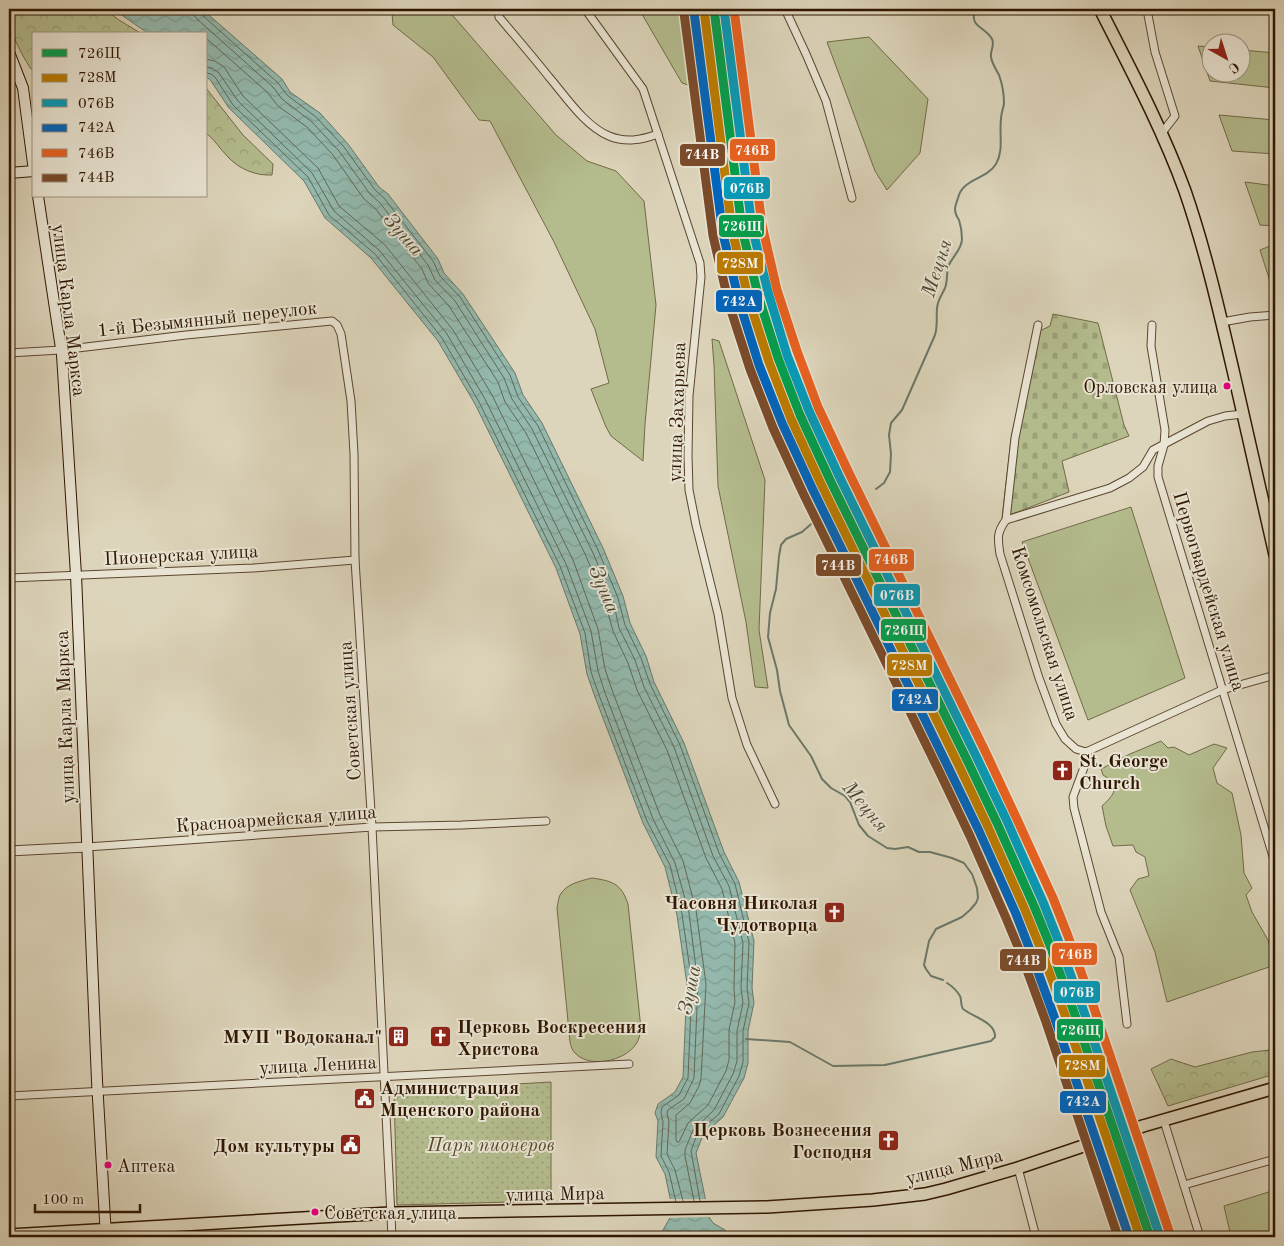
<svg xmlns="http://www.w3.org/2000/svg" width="1284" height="1246" font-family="'Old Standard TT',serif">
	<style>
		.forest { fill: url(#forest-crowns); stroke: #726a47 }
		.cemetery { fill: url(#cemetery-stones); stroke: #726a47 }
		.park { fill: url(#park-dots); stroke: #726a47 }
		.garden { fill: #b4bc8e; stroke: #726a47 }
		.water { fill: url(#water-waves); stroke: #6b7868 }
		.pier { fill: #ddd5bb }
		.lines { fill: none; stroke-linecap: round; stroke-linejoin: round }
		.shore { stroke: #626857; stroke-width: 1 }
		.stream { stroke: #6b7868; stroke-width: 2 }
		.minor-casing { stroke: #5b462f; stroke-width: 9 }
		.tertiary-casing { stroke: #5b462f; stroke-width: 11 }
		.secondary-casing { stroke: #301700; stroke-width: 12 }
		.primary-casing { stroke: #301700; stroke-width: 14 }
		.minor { stroke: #e9e4d3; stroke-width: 7 }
		.tertiary { stroke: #e9e4d3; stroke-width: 9 }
		.secondary { stroke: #e9e4d3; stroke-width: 10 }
		.primary { stroke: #ddd5bb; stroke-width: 11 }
		.rail-casing { stroke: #301700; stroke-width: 4 }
		.rail { stroke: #e9e4d3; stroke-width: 2; stroke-dasharray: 5.5; stroke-linecap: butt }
		.primary-bridge-casing { stroke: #301700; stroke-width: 14; stroke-linecap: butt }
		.primary-bridge { stroke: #ddd5bb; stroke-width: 11 }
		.rail-1-casing { stroke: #e9e4d3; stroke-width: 12 }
		.rail-2-casing { stroke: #e9e4d3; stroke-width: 12 }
		.rail-3-casing { stroke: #e9e4d3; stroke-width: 12 }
		.rail-4-casing { stroke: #e9e4d3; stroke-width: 12 }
		.rail-5-casing { stroke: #e9e4d3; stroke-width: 12 }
		.rail-6-casing { stroke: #e9e4d3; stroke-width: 12 }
		.rail-1 { stroke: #029f4d; stroke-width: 9 }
		.rail-2 { stroke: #bb7b00; stroke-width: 9 }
		.rail-3 { stroke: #059ab9; stroke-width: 9 }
		.rail-4 { stroke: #0065bd; stroke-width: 9 }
		.rail-5 { stroke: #e86120; stroke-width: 9 }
		.rail-6 { stroke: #7a4b2a; stroke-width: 9 }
		.bus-dot { fill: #e5007d; stroke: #e9e4d3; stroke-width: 2 }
		.labels { text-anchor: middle; stroke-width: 4; stroke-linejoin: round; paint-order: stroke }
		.bus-label { font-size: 18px; fill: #301700; stroke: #e9e4d3; text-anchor: start }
		.street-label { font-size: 19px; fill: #301700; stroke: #e9e4d3 }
		.poi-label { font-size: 19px; font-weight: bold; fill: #301700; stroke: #e9e4d3; text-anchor: end }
		.park-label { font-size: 19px; font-style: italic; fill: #58492b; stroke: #e9e4d3 }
		.water-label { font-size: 20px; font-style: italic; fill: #4e4834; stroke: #e9e4d3 }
		.line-badge { stroke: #e9e4d3; stroke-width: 2 }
		.badge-label { font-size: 14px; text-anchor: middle; font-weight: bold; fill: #fff }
	</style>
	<defs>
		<pattern id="forest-crowns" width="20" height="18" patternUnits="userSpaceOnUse" patternTransform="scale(1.25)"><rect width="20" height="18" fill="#b4bc8e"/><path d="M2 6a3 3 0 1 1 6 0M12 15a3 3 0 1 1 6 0" fill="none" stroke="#9ba179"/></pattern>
		<pattern id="cemetery-stones" width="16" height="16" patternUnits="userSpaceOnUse" patternTransform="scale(1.25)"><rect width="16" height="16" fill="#b4bc8e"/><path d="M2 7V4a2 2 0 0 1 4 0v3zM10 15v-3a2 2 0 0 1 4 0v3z" fill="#9ba179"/></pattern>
		<pattern id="park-dots" width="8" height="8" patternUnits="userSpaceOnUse" patternTransform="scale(1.25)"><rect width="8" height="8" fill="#b4bc8e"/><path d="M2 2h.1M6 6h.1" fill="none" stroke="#9ba179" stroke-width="1.8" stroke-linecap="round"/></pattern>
		<pattern id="water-waves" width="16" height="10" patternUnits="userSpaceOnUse" patternTransform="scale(1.25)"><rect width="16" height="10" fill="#93b9ae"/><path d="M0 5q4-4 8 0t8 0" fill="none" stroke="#7f9e94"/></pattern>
	</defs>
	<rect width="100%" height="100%" fill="#ddd5bb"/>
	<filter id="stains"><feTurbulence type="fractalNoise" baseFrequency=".004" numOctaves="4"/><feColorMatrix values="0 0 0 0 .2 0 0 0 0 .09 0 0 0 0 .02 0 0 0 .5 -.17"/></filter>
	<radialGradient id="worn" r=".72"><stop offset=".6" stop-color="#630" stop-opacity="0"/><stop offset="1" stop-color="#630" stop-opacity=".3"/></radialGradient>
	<g class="forest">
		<path d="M11 9H104L119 20 142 34H34L33 69H31C23 57 13 38 10 25 9 20 11 14 11 9Z"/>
		<path d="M206 88 243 135 273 164 272 175C256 176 239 169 228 157 220 149 215 140 206 133Z"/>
		<path d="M1270 1050 1275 1053V1074L1168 1106 1151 1069 1171 1059 1195 1067 1252 1052Z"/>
	</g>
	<path class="cemetery" d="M1053 314 1098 323 1124 425 1129 436 1062 461 1069 492 1002 518 1011 439 1033 334 1050 326Z"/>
	<path class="park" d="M551 1082V1201L397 1205 394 1091Z"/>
	<g class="garden">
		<path d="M639 9H684L694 87 682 83Z"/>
		<path d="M448 10 556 135 587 161 616 171 644 201 656 305 645 424 643 461 611 436 606 427 591 389 609 383 595 329 554 242 490 121 479 120 433 57 393 25 392 13Z"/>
		<path d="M869 37 928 99 920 153 887 190 875 171 827 42Z"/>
		<path d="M1198 46 1211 47 1212 72H1242V50L1275 53V88L1210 81Z"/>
		<path d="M1219 115 1275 120V154L1232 151Z"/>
		<path d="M1245 182 1275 186V226L1260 225Z"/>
		<path d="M1270 246 1275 247V297L1260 250Z"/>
		<path d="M712 339 719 341 765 480 759 630 768 688 755 687 746 622 718 486 714 365Z"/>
		<path d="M1131 507 1185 678 1088 720 1022 542Z"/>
		<path d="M1161 741 1168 748 1174 747 1189 755 1214 744 1227 748 1213 768 1217 783 1232 793 1241 835 1244 873 1252 888 1246 895 1252 912 1268 940 1275 962V965L1167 1002 1155 952 1130 890 1138 879 1149 876 1145 857 1136 852 1133 845 1113 846 1106 826 1102 806C1115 794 1121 786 1103 775L1101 769 1130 754Z"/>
		<path d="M592 878C612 881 621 883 628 904L641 1029C640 1034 639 1040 636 1044 625 1061 590 1069 575 1053 572 1050 571 1046 570 1042L557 908C558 904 558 899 560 895 566 884 580 881 592 878Z"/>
		<path d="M1275 1190V1237H1231L1224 1206Z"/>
	</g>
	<path class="water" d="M113 9H202L282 79 290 92 320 113 348 144 379 187 388 194 438 259 444 273 463 294 515 373 523 395 542 423 603 548 623 596 630 623 646 656 654 682 684 743 724 852 739 882 754 941 752 988 754 1003 748 1031V1063L744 1078 723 1117 703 1135 696 1153 709 1217 713 1223 725 1230 727 1237H659L671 1216 672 1207 665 1174 656 1157 658 1121 655 1113 658 1104 675 1092 683 1077 687 984 677 915 665 867 643 823 595 697 587 674 580 634 556 568 475 404 438 341 371 258 325 218 304 181 229 108 211 81 206 76V34H149Z"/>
	<path class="pier" d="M668 1199H708L712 1217 667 1218 669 1215 670 1207Z"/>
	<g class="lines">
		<g class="shore">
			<path d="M193 9V14L197 19 273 87 282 99 312 122 339 151 370 194 380 203 428 265 435 280 455 301 504 378 512 399 532 429 593 553 613 600 619 628 635 660 644 687 674 747 713 856 729 886 743 943 741 988 743 1003 737 1031V1061L733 1074 714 1110 693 1130 685 1150V1156L694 1201"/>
			<path d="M199 9 201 14 278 83 287 95 316 117 344 147 375 190 384 198 433 261 440 276 460 297 510 375 518 397 538 426 598 550 618 598 625 625 641 658 650 684 680 745 719 853 735 884 749 942 747 988 749 1003 743 1031V1062L739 1076 719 1114 698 1132 691 1151 700 1201"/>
			<path d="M206 38 267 92 278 106 307 127 333 155 364 199 375 208 422 269 428 283 449 306 498 382 505 402 526 433 586 556 605 602 613 631 628 663 637 690 667 750 706 858 722 889 735 943 734 988 735 1002 729 1030V1060L726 1071 708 1105 688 1123 679 1142H677L676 1140V1115L690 1103 699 1086 701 1079 706 984 696 910 683 861 660 815 612 690 605 669 598 629 573 560 492 395 453 330 385 245 339 206 318 168 243 96 224 67 215 61 206 59"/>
			<path d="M206 67 212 68 219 73 238 101 312 173 334 211 379 250 447 334 485 399 566 564 591 631 598 671 605 693 653 819 675 863 689 913 698 984 694 1078 684 1099 668 1110 667 1113 669 1122 667 1154 675 1170 683 1201"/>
			<path d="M206 73 211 74 215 77 233 105 308 177 329 215 375 254 442 338 479 402 560 566 585 633 591 672 599 695 647 821 670 865 682 914 692 984 688 1078 679 1095 662 1107 661 1113 663 1122 661 1156 669 1172 676 1202"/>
		</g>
		<g class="stream">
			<path d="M876 489 884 483 890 472 891 454 889 435 891 423 902 410 935 335C938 325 936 318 937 309 937 301 942 295 945 288 948 281 946 272 949 265 953 256 962 249 962 239 962 232 961 226 959 220 957 217 955 213 955 209 955 206 957 201 958 198 963 178 986 180 996 164 1004 150 999 134 1001 119 1001 114 1003 109 1004 104 1004 95 1002 83 999 75 996 69 992 64 991 57 990 51 995 45 992 39 985 26 969 28 975 9"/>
			<path d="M818 518 802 532 786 539 781 545 779 556 776 589 770 613 768 637 777 670 780 691 789 725 811 756 822 779 831 788 845 796 850 802 859 825 868 836 887 848 895 849 908 847 919 852H930L952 858 964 863 972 874 977 888 978 898 976 903 970 910 962 917 936 929 929 941 924 965 926 969 931 976 943 980"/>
			<path d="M746 1039 790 1042 833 1066 885 1065 991 1041 995 1037C996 1022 973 1017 963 1009 960 1004 962 1000 960 996 957 991 952 986 947 983"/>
		</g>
		<defs>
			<g id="minor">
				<path d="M499 9 498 11 499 17C516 37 533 57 549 77 566 97 585 126 609 136 626 143 641 140 658 134"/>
				<path d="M585 9 643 89 700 263 701 277 689 396 688 456 689 490 696 525 718 614 732 698 747 745 775 804"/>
				<path d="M785 9 806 54 826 101 852 198"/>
				<path d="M1149 9 1148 15 1155 52 1175 116 1161 134"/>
				<path d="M1222 322 1250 317 1275 315"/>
				<path d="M1038 325 1015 438 1006 520C996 533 998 540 1000 554L1039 678 1056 724 1065 739 1076 749 1086 752"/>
				<path d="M1152 325 1151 346 1165 430 1164 445 1158 466V477L1275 863"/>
				<path d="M9 353 61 350 186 335 332 321 337 325 341 334 351 401 354 454 355 560 372 827 392 1237"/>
				<path d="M1006 520 1110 488 1129 478 1143 467 1153 450 1208 421 1225 416 1243 414"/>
				<path d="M9 578 253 568 355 560"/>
				<path d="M1086 752V762L1073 797 1074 808 1101 912 1119 957 1127 1024"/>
				<path d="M1086 752 1222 690 1275 675"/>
				<path d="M87 847 372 827 462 825 546 821"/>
				<path d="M9 1096 629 1064"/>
				<path d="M1164 1121 1200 1237"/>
				<path d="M1018 1168 1036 1237"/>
				<path d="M1184 1185 1275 1159"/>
			</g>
			<path id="tertiary" d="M9 851 87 847"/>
			<g id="secondary">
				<path d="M9 52 23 88 34 171"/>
				<path d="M9 173 34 171"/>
				<path d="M38 196 62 355 76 575 97 1081 106 1237"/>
			</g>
			<g id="primary">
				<path d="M1100 9C1130 68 1162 128 1185 191 1205 249 1219 310 1233 370 1247 432 1261 493 1275 555"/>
				<path d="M1143 1126 1275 1088"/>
				<path d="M9 1235 390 1213 767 1207 873 1200 925 1194 946 1189 1018 1168 1095 1142"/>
			</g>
		</defs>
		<use href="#minor" class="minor-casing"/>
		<use href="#tertiary" class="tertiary-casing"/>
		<use href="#secondary" class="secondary-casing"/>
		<use href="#primary" class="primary-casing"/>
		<use href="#minor" class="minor"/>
		<use href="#tertiary" class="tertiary"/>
		<use href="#secondary" class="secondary"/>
		<use href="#primary" class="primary"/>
		<defs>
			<path id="rail" d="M726 9C728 25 729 41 731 58 737 110 743 163 752 215 766 295 794 371 826 445L1013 831C1072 963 1116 1100 1163 1237"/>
		</defs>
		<use href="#rail" class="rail-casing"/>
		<use href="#rail" class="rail"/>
		<defs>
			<path id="primary-bridge" d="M1095 1142 1143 1126"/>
		</defs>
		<use href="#primary-bridge" class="primary-bridge-casing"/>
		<use href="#primary-bridge" class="primary-bridge"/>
		<defs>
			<path id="rail-1" d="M714 9 742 229 758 295 778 358 800 415 830 480 968 762 997 823 1034 906 1049 943 1074 1012 1150 1237"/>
			<path id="rail-2" d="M704 10 732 230 748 297 769 362 791 419 821 484 959 766 988 827 1025 910 1040 947 1065 1015 1140 1237"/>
			<path id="rail-3" d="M724 9 752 227 768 292 787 355 809 411 839 476 977 758 1006 819 1043 902 1058 940 1083 1009 1159 1234"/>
			<path id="rail-4" d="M694 12 723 234 739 301 759 365 782 423 812 488 950 771 979 831 1016 914 1030 950 1055 1019 1129 1237"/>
			<path id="rail-5" d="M734 9 762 225 777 290 797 351 818 407 848 471 986 753 1015 815 1053 898 1068 936 1093 1005 1169 1231"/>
			<path id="rail-6" d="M684 13 713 236 729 304 750 369 773 428 803 493 941 775 970 836 1006 918 1021 954 1046 1022 1118 1237"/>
		</defs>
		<use href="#rail-1" class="rail-1-casing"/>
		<use href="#rail-2" class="rail-2-casing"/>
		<use href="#rail-3" class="rail-3-casing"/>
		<use href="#rail-4" class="rail-4-casing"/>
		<use href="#rail-5" class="rail-5-casing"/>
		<use href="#rail-6" class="rail-6-casing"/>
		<use href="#rail-1" class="rail-1"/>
		<use href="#rail-2" class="rail-2"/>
		<use href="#rail-3" class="rail-3"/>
		<use href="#rail-4" class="rail-4"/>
		<use href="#rail-5" class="rail-5"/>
		<use href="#rail-6" class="rail-6"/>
	</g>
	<defs>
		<symbol id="church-square" viewBox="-11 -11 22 22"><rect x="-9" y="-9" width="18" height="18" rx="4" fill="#8f2418" stroke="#e9e4d3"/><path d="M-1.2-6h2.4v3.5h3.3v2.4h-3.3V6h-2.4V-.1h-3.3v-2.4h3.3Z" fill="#fff"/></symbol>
		<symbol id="building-square" viewBox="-11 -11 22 22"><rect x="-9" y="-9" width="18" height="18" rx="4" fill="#8f2418" stroke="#e9e4d3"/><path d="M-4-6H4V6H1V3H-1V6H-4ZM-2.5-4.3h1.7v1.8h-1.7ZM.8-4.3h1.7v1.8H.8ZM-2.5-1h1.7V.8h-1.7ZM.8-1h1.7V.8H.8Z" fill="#fff"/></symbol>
		<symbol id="civic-square" viewBox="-11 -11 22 22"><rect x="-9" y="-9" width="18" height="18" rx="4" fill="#8f2418" stroke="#e9e4d3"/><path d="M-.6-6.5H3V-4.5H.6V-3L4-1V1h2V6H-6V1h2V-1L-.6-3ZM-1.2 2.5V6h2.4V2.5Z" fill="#fff"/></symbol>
	</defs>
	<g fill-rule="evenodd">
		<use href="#church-square" x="1050" y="758" width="25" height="25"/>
		<use href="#church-square" x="822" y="900" width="25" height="25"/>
		<use href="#building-square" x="386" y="1024" width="25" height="25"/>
		<use href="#church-square" x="428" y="1024" width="25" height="25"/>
		<use href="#civic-square" x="352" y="1086" width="25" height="25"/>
		<use href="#church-square" x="876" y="1128" width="25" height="25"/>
		<use href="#civic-square" x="338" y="1132" width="25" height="25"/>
	</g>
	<g class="bus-dot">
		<circle cx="1227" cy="386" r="4.5"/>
		<circle cx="108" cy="1165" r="4.5"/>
		<circle cx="315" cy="1212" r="4.5"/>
	</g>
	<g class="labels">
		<g class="bus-label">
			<text x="1218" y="393" text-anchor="end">Орловская улица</text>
			<text x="117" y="1172">Аптека</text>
			<text x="324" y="1219">Советская улица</text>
		</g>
		<g class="street-label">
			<text transform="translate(70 310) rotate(83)" y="7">улица Карла Маркса</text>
			<text transform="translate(207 318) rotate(-6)" y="7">1-й Безымянный переулок</text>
			<text transform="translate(676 412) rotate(-88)" y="7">улица Захарьева</text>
			<text transform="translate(181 554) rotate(-3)" y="7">Пионерская улица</text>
			<text transform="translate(1210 591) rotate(73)" y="7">Первогвардейская улица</text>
			<text transform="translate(1046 633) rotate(72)" y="7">Комсомольская улица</text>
			<text transform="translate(349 711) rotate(-94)" y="7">Советская улица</text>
			<text transform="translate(64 717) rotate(-92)" y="7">улица Карла Маркса</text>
			<text transform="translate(276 818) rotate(-4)" y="7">Красноармейская улица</text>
			<text transform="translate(318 1064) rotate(-3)" y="7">улица Ленина</text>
			<text transform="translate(954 1166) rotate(-14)" y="7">улица Мира</text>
			<text transform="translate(555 1193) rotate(-1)" y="7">улица Мира</text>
		</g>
		<g class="poi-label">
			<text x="1079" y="767" text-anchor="start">St. George<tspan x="1079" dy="22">Church</tspan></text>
			<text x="818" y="909">Часовня Николая<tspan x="818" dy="22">Чудотворца</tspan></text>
			<text x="457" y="1033" text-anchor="start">Церковь Воскресения<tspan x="457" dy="22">Христова</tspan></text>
			<text x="382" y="1043">МУП "Водоканал"</text>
			<text x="380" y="1094" text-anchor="start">Администрация<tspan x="380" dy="22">Мценского района</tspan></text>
			<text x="872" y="1136">Церковь Вознесения<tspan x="872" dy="22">Господня</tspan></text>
			<text x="335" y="1152">Дом культуры</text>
		</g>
		<g class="park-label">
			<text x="491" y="1151">Парк пионеров</text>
		</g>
		<g class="water-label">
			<text transform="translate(404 234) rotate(49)" y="7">Зуша</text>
			<text transform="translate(936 268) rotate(-72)" y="7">Мецня</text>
			<text transform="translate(605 589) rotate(67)" y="7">Зуша</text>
			<text transform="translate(866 806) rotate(50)" y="7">Мецня</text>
			<text transform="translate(689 990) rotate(-79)" y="7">Зуша</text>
		</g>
	</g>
	<g class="line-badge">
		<rect x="729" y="138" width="47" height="24" rx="5" fill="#e86120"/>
		<rect x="679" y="143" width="47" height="24" rx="5" fill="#7a4b2a"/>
		<rect x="723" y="176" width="48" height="24" rx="5" fill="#059ab9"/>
		<rect x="718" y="214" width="47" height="24" rx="5" fill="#029f4d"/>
		<rect x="716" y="251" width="48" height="24" rx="5" fill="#bb7b00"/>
		<rect x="715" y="289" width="48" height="24" rx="5" fill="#0065bd"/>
		<rect x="868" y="548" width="47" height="24" rx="5" fill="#e86120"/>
		<rect x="815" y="553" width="47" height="24" rx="5" fill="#7a4b2a"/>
		<rect x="873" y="583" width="48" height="24" rx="5" fill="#059ab9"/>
		<rect x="880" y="618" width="47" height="24" rx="5" fill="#029f4d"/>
		<rect x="886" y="653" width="47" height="24" rx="5" fill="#bb7b00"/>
		<rect x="891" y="688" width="48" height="24" rx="5" fill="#0065bd"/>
		<rect x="1051" y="942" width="47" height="24" rx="5" fill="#e86120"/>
		<rect x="999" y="948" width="48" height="24" rx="5" fill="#7a4b2a"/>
		<rect x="1053" y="980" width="48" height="24" rx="5" fill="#059ab9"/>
		<rect x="1056" y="1018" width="48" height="24" rx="5" fill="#029f4d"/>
		<rect x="1058" y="1054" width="48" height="24" rx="5" fill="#bb7b00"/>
		<rect x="1059" y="1090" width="48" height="24" rx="5" fill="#0065bd"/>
	</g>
	<g class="badge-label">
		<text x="752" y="155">746В</text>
		<text x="702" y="159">744В</text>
		<text x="747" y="193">076В</text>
		<text x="742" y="231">726Щ</text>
		<text x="740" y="268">728М</text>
		<text x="739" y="306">742А</text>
		<text x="891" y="564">746В</text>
		<text x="838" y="570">744В</text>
		<text x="897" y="600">076В</text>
		<text x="904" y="635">726Щ</text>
		<text x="909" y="670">728М</text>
		<text x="915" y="704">742А</text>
		<text x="1075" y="959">746В</text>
		<text x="1023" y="965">744В</text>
		<text x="1077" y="997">076В</text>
		<text x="1080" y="1035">726Щ</text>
		<text x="1082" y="1070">728М</text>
		<text x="1083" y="1106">742А</text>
	</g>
	<rect width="1284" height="1246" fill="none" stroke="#ddd5bb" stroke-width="30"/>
	<rect x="10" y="10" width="1264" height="1226" fill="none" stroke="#301700" stroke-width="2.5"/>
	<rect x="15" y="15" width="1254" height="1216" fill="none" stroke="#301700"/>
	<rect x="32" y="32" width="175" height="165" fill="#e9e4d3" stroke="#9f927f"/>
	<rect x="42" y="49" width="25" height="8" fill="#029f4d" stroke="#9f927f"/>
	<text x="78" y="58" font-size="15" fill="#301700">726Щ</text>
	<rect x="42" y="74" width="25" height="8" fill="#bb7b00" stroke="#9f927f"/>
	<text x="78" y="82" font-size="15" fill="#301700">728М</text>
	<rect x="42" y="99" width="25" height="8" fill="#059ab9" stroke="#9f927f"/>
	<text x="78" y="108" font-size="15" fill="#301700">076В</text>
	<rect x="42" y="124" width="25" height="8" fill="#0065bd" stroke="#9f927f"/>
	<text x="78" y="132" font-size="15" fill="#301700">742А</text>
	<rect x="42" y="149" width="25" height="8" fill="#e86120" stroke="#9f927f"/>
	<text x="78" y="158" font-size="15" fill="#301700">746В</text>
	<rect x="42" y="174" width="25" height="8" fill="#7a4b2a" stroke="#9f927f"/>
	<text x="78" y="182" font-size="15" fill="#301700">744В</text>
	<g transform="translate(1226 58) rotate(141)"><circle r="24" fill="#e9e4d3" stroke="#9f927f"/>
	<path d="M0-4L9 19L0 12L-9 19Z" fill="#8f2418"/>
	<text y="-8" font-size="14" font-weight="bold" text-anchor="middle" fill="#301700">С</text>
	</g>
	<path d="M35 1204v8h105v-8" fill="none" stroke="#301700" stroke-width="2.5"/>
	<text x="42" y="1204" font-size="15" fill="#301700" stroke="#e9e4d3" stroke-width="4" paint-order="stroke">100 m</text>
	<rect width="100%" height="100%" filter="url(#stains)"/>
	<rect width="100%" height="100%" fill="url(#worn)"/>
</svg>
